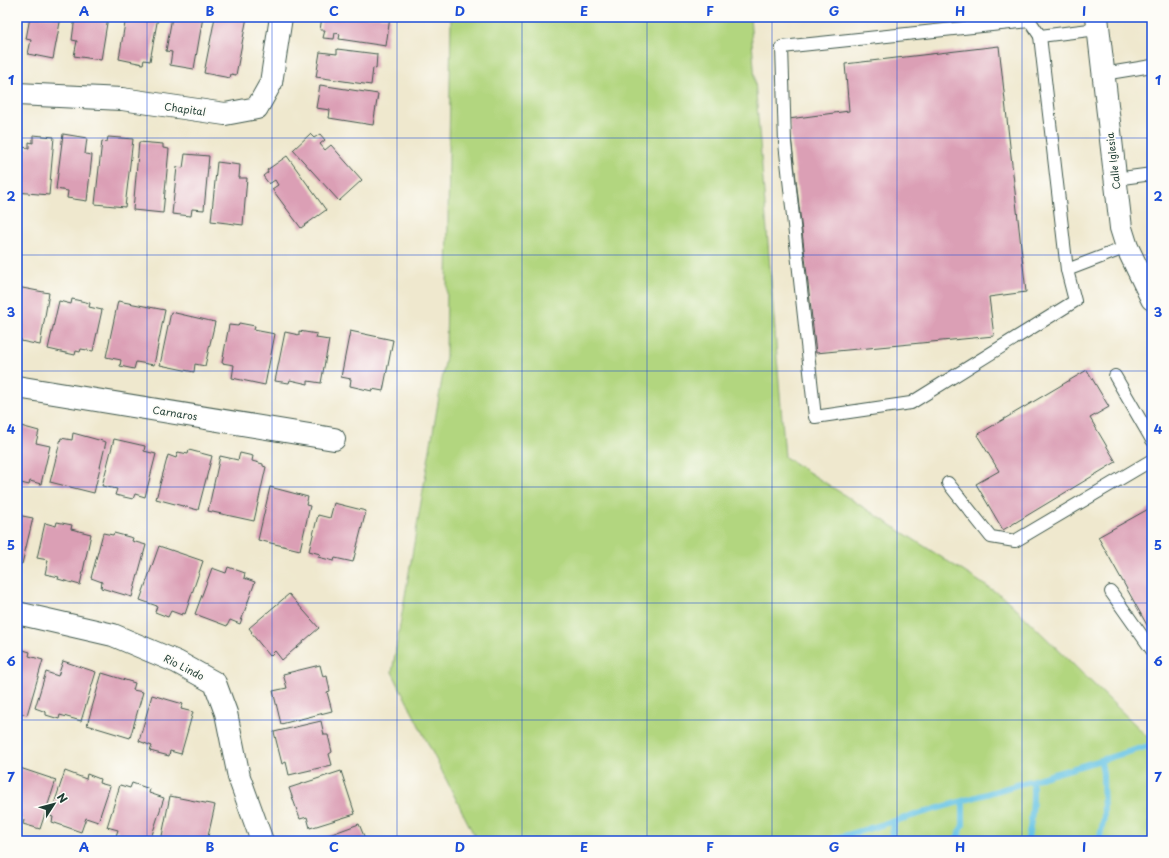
<svg xmlns="http://www.w3.org/2000/svg" width="1169" height="858" font-family="'Playpen Sans',sans-serif">
	<style>
		.green { fill: #b2d67f; stroke: #688a5a }
		.lines { fill: none; stroke-linecap: round; stroke-linejoin: round }
		.stream { stroke: #65c3e4; stroke-width: 6 }
		.building { fill: #db9fb5 }
		.service-casing { stroke: #3e574b; stroke-width: 14 }
		.minor-casing { stroke: #3e574b; stroke-width: 24 }
		.tertiary-casing { stroke: #3e574b; stroke-width: 24 }
		.service { stroke: #fff; stroke-width: 12 }
		.minor { stroke: #fff; stroke-width: 22 }
		.tertiary { stroke: #fff; stroke-width: 22 }
		.grid { fill: none; stroke: #1d4ed8; stroke-width: 1; stroke-opacity: 0.55 }
		.labels { text-anchor: middle; stroke-width: 3.5; stroke-linejoin: round; paint-order: stroke }
		.street-label { font-size: 10px; fill: #1f3d34; stroke: #fdfcf7 }
		.neatline { fill: none; stroke: #1d4ed8; stroke-width: 1.5 }
		.grid-label { font-size: 13px; text-anchor: middle; font-weight: bold; fill: #1d4ed8 }
	</style>
	<rect width="100%" height="100%" fill="#fdfcf7"/>
	<filter id="ink" filterUnits="userSpaceOnUse"><feTurbulence type="fractalNoise" baseFrequency=".025" numOctaves="2"/><feDisplacementMap in="SourceGraphic" scale="8" xChannelSelector="R" yChannelSelector="G"/><feConvolveMatrix kernelMatrix="1 2 1 2 8 2 1 2 1" color-interpolation-filters="sRGB"/></filter>
	<filter id="wash" filterUnits="userSpaceOnUse"><feTurbulence type="fractalNoise" baseFrequency=".012" numOctaves="4" result="noise"/><feDisplacementMap in="SourceGraphic" scale="16" xChannelSelector="R" yChannelSelector="G"/><feGaussianBlur stdDeviation="0.9" result="paint"/><feColorMatrix in="noise" values="0 0 0 0 0 0 0 0 0 0 0 0 0 0 0 0 0 1.4 0 .05"/><feComposite in="paint" operator="in"/></filter>
	<g filter="url(#wash)">
		<rect width="100%" height="100%" fill="#efe8ce"/>
		<path class="green" d="M451 17H750L785 457 1005 598 1151 740 1150 841H477L392 672 446 356Z"/>
		<g class="lines">
			<g class="stream">
				<path d="M827 841 1152 745"/>
				<path d="M890 841 893 830 895 821"/>
				<path d="M956 841 963 825V801"/>
				<path d="M1027 841C1031 828 1035 794 1032 781"/>
				<path d="M1099 841 1104 818 1103 774 1101 761"/>
			</g>
		</g>
		<g id="blocks">
			<g class="building">
				<path d="M30 17H61L53 59 28 54 31 40 26 39Z"/>
				<path d="M75 17H108L101 60 74 56 77 41 72 40Z"/>
				<path d="M126 17H158L150 61 144 60 143 64 119 59Z"/>
				<path d="M172 17H203L194 69 170 65 172 52 166 51Z"/>
				<path d="M215 17H247L236 75 231 74 230 78 204 73Z"/>
				<path d="M322 17H390L386 46 339 39 340 34 335 33 334 39 323 38 325 30H320Z"/>
				<path d="M999 46 1026 292 989 297 994 336 816 353 789 119 849 111 845 64Z"/>
				<path d="M337 49 377 54 376 69 373 68 371 85 316 77 320 52 337 54Z"/>
				<path d="M320 85 378 94 373 125 329 118 330 110 316 108Z"/>
				<path d="M63 134 87 138 85 154 92 155 87 201 67 198 68 191 56 189Z"/>
				<path d="M310 134 314 138 320 134 325 140 320 144 325 150 331 145 362 180 339 201 293 150Z"/>
				<path d="M33 135 54 137 49 195 17 192 21 147 29 148V142L33 143Z"/>
				<path d="M108 137 133 139 125 207 95 204 102 141 107 142Z"/>
				<path d="M139 142 163 144V148L169 149 163 213 133 210Z"/>
				<path d="M185 154 209 156 204 210 192 209 191 216 172 214 177 167 183 168Z"/>
				<path d="M287 156 326 210 301 228 272 189 278 185 275 180 269 184 263 176 268 172 267 170Z"/>
				<path d="M217 162 240 165 239 178H247L243 225 211 221Z"/>
				<path d="M17 287 49 293 40 345 21 341V339L17 338Z"/>
				<path d="M72 299 90 303 89 307 102 310 93 351 81 349 80 352 76 351 75 355 48 349 59 301 71 304Z"/>
				<path d="M118 301 165 310 154 365 136 362 134 369 120 366 121 360 106 357Z"/>
				<path d="M171 312 215 322 205 366 195 364 194 372 160 365Z"/>
				<path d="M239 323 255 326 254 330 275 334 265 385 232 378 234 365 222 363 229 325 238 326Z"/>
				<path d="M299 331 317 334 316 338 329 340 321 383 308 381V384L290 380 289 383 275 381 285 332 299 335Z"/>
				<path d="M350 331 393 340 383 391 372 389V391L350 386 351 379 341 377Z"/>
				<path d="M1087 370 1109 407 1090 418 1116 462 1003 530 976 484 999 471 977 435Z"/>
				<path d="M17 425 39 431 36 443 50 446 41 484 30 481 29 485 17 482Z"/>
				<path d="M73 433 106 442 94 493 50 482 61 438 72 440Z"/>
				<path d="M114 439 145 446 144 451 156 454 145 497 135 494 133 499 115 495 117 489 102 486Z"/>
				<path d="M189 450 212 456 198 510 156 499 168 455 176 458 178 452 188 454Z"/>
				<path d="M240 453 253 456 252 461 263 464V466L266 467 254 521 208 511 220 456 238 460Z"/>
				<path d="M270 487 308 497 306 505 310 506 300 550 258 540Z"/>
				<path d="M334 503 366 511 353 562 335 558 334 561 318 557 320 554 309 551 318 515 330 518Z"/>
				<path d="M1152 507V634L1098 537Z"/>
				<path d="M17 515 33 518 22 564 17 563Z"/>
				<path d="M57 522 72 525 71 529 91 534 80 585 58 579 59 577 45 574 48 560 37 558 45 523 56 526Z"/>
				<path d="M103 533 113 535 114 533 133 538 132 541 146 545 132 597 101 588 102 582 91 578Z"/>
				<path d="M159 546 203 561 185 614 183 613 182 615 171 611 168 617 155 612 157 606 140 600Z"/>
				<path d="M228 567 245 573 244 578 255 582 240 624 230 620 227 626 195 614 212 568 226 573Z"/>
				<path d="M289 594 319 628 282 660 275 651 270 656 251 633 252 632 249 628Z"/>
				<path d="M17 648 30 652 29 656 43 660 27 715 17 712Z"/>
				<path d="M63 661 96 672 81 721 60 715 59 719 46 715V712L35 708 46 672 58 676Z"/>
				<path d="M320 665 323 677 327 676 330 691 327 692 332 711 281 724 273 691 287 688 283 674Z"/>
				<path d="M102 673 135 683 133 690 143 692 130 738 87 725Z"/>
				<path d="M152 695 183 704 181 709 193 712 181 754 170 751 169 756 150 751 152 746 139 741Z"/>
				<path d="M321 721 324 735H328L332 752 329 754 332 765 289 775 286 762 282 764 274 732Z"/>
				<path d="M17 767 56 780 40 829 23 824 24 820 17 818Z"/>
				<path d="M65 771 86 779 87 774 100 779 99 783 110 786 98 822 86 818 81 832 52 822 53 817 50 816Z"/>
				<path d="M341 771 355 814 310 828 307 817 300 819 289 788Z"/>
				<path d="M132 783 150 789 149 793 164 798 150 841H131L116 836 118 830 107 827 120 785 130 788Z"/>
				<path d="M170 796 215 805 207 841H161Z"/>
				<path d="M359 824 366 841H313Z"/>
			</g>
		</g>
	</g>
	<g filter="url(#ink)">
		<use href="#blocks" fill-opacity="0" stroke="#3e574b" stroke-width="1"/>
		<g class="lines">
			<defs>
				<g id="service">
					<path d="M1098 29 1040 36 1030 21 782 47 785 143 815 417 911 403 1075 301 1067 270 1127 247"/>
					<path d="M1040 36 1067 270"/>
					<path d="M1103 74 1152 66"/>
					<path d="M1115 179 1152 174"/>
					<path d="M1115 376 1152 440"/>
					<path d="M948 483 991 537 1015 541 1152 460"/>
					<path d="M1111 592 1152 650"/>
				</g>
				<g id="minor">
					<path d="M17 94 122 99 225 114 257 108 271 83 281 17"/>
					<path d="M17 387 334 439"/>
					<path d="M17 613 113 635 177 662 215 683 226 713 239 777 262 841"/>
				</g>
				<path id="tertiary" d="M1097 17 1121 228 1127 247 1152 299"/>
			</defs>
			<use href="#service" class="service-casing"/>
			<use href="#minor" class="minor-casing"/>
			<use href="#tertiary" class="tertiary-casing"/>
			<use href="#service" class="service"/>
			<use href="#minor" class="minor"/>
			<use href="#tertiary" class="tertiary"/>
		</g>
	</g>
	<path class="grid" d="M147 17V841M272 17V841M397 17V841M522 17V841M647 17V841M772 17V841M897 17V841M1022 17V841M17 138H1152M17 255H1152M17 371H1152M17 487H1152M17 603H1152M17 720H1152"/>
	<g class="labels">
		<g class="street-label">
			<text transform="translate(185 109) rotate(8)" y="4">Chapital</text>
			<text transform="translate(1113 161) rotate(-97)" y="4">Calle Iglesia</text>
			<text transform="translate(175 413) rotate(9)" y="4">Carnaros</text>
			<text transform="translate(184 667) rotate(27)" y="4">Rio Lindo</text>
		</g>
	</g>
	<rect width="1169" height="858" fill="none" stroke="#fdfcf7" stroke-width="44"/>
	<g transform="translate(54 804) rotate(54)" stroke="#fdfcf7" stroke-width="3" paint-order="stroke">
	<path d="M0-3L7 15L0 10L-7 15Z" fill="#1f3d34"/>
	<text y="-6" font-size="11" font-weight="bold" text-anchor="middle" fill="#1f3d34">N</text>
	</g>
	<rect x="22" y="22" width="1125" height="814" class="neatline"/>
	<g class="grid-label">
		<text x="84" y="16">A</text>
		<text x="210" y="16">B</text>
		<text x="334" y="16">C</text>
		<text x="460" y="16">D</text>
		<text x="584" y="16">E</text>
		<text x="710" y="16">F</text>
		<text x="834" y="16">G</text>
		<text x="960" y="16">H</text>
		<text x="1084" y="16">I</text>
		<text x="11" y="85">1</text>
		<text x="1158" y="85">1</text>
		<text x="11" y="201">2</text>
		<text x="1158" y="201">2</text>
		<text x="11" y="317">3</text>
		<text x="1158" y="317">3</text>
		<text x="11" y="434">4</text>
		<text x="1158" y="434">4</text>
		<text x="11" y="550">5</text>
		<text x="1158" y="550">5</text>
		<text x="11" y="666">6</text>
		<text x="1158" y="666">6</text>
		<text x="11" y="782">7</text>
		<text x="1158" y="782">7</text>
		<text x="84" y="852">A</text>
		<text x="210" y="852">B</text>
		<text x="334" y="852">C</text>
		<text x="460" y="852">D</text>
		<text x="584" y="852">E</text>
		<text x="710" y="852">F</text>
		<text x="834" y="852">G</text>
		<text x="960" y="852">H</text>
		<text x="1084" y="852">I</text>
	</g>
</svg>
